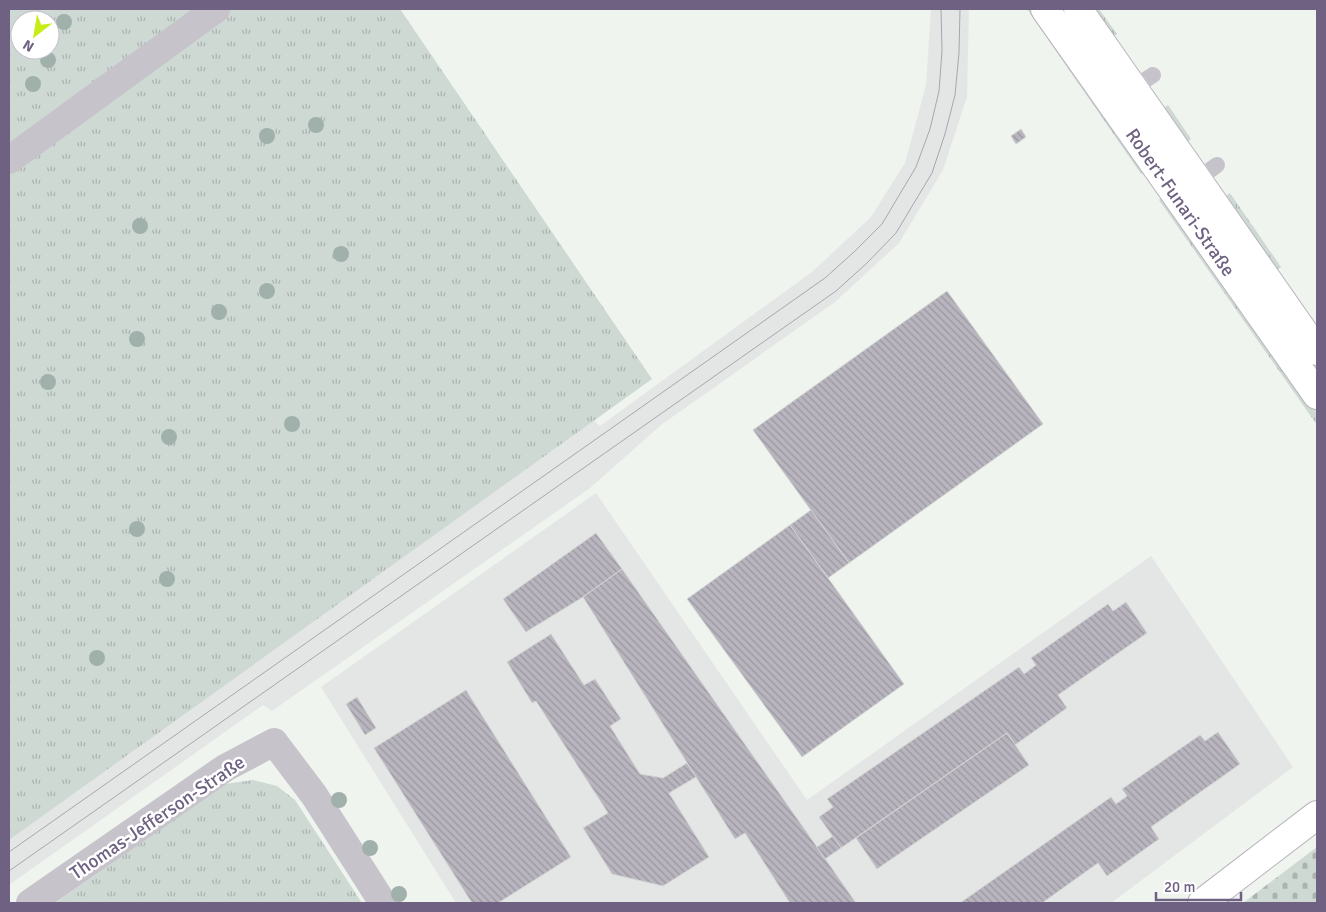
<svg xmlns="http://www.w3.org/2000/svg" width="1326" height="912" font-family="Signika,sans-serif">
	<style>
		.built { fill: #e4e6e5 }
		.grass { fill: url(#grass-tufts); fill-rule: evenodd }
		.cemetery { fill: url(#cemetery-stones) }
		.building { fill: url(#building-back-hatch); stroke: #d2d5d2 }
		.lines { fill: none; stroke-linecap: round; stroke-linejoin: round }
		.secondary-casing { stroke: #b9b5be; stroke-width: 30 }
		.lane { stroke: #c6c3ca; stroke-width: 16 }
		.street { stroke: #c6c3ca; stroke-width: 28 }
		.secondary { stroke: #fff; stroke-width: 28 }
		.tram { stroke: #a9a5b0; stroke-width: 1 }
		.tree { fill: #a0b0ab }
		.labels { text-anchor: middle; stroke-width: 5; stroke-linejoin: round; paint-order: stroke }
		.street-label { font-size: 19px; fill: #6e6182; stroke: #fff }
	</style>
	<defs>
		<pattern id="grass-tufts" width="24" height="20" patternUnits="userSpaceOnUse" patternTransform="scale(1.25)"><rect width="24" height="20" fill="#ced9d4"/><path d="M3 7l-1-3M5 7V3M7 7l1-3M15 17l-1-3M17 17v-4M19 17l1-3" fill="none" stroke="#abb3b1"/></pattern>
		<pattern id="cemetery-stones" width="16" height="16" patternUnits="userSpaceOnUse" patternTransform="scale(1.25)"><rect width="16" height="16" fill="#ced9d4"/><path d="M2 7V4a2 2 0 0 1 4 0v3zM10 15v-3a2 2 0 0 1 4 0v3z" fill="#abb3b1"/></pattern>
		<pattern id="building-back-hatch" width="6" height="6" patternUnits="userSpaceOnUse" patternTransform="scale(1.25)"><rect width="6" height="6" fill="#b8b5bf"/><path d="M-1 5l2 2M0 0l6 6M5-1l2 2" fill="none" stroke="#9a97a1"/></pattern>
	</defs>
	<rect width="100%" height="100%" fill="#eff4ef"/>
	<g class="built">
		<path d="M931 9H969L967 97 943 170 899 243 835 302 661 425 590 488 272 711 263 705 9 885V835L590 417 600 426 812 272 871 217 905 163 926 85Z"/>
		<path d="M596 493 807 800 1151 556 1293 767 1111 903H456L321 687Z"/>
	</g>
	<g class="grass">
		<path d="M9 9H400L652 379 9 840ZM20 20H50V50H20Z"/>
		<path d="M1027 9H1039L1149 169 1141 174Z"/>
		<path d="M1087 9H1099L1117 34 1109 40Z"/>
		<path d="M1168 105 1191 139 1183 145 1160 111Z"/>
		<path d="M1230 193 1281 267 1272 273 1222 199Z"/>
		<path d="M1167 194 1317 409V425L1159 200Z"/>
		<path d="M253 780 277 786 295 800 362 903H55L225 784Z"/>
	</g>
	<path class="cemetery" d="M1317 847V903H1243Z"/>
	<g class="building">
		<path d="M1021 129 1026 137 1016 144 1011 136Z"/>
		<path d="M947 291 1043 424 849 563 753 430Z"/>
		<path d="M811 510 849 563 828 578 790 525Z"/>
		<path d="M790 525 904 684 802 757 687 599Z"/>
		<path d="M596 533 622 569 583 597 526 632 503 599Z"/>
		<path d="M622 569 817 847 856 903H790L745 833 735 839 583 597Z"/>
		<path d="M1126 602 1147 633 1058 695 1067 708 1015 745 1007 733 841 848 819 817 833 807 827 799 1019 667 1024 674 1036 665 1031 658 1108 604 1113 611Z"/>
		<path d="M551 634 584 685 595 679 621 719 610 726 640 774 663 778 687 763 696 777 669 793 709 857 663 886 612 874 583 828 608 813 536 701 532 703 507 662Z"/>
		<path d="M466 690 571 857 498 903H472L374 748Z"/>
		<path d="M357 697 376 728 365 735 346 704Z"/>
		<path d="M1218 732 1240 764 1151 827 1159 839 1107 876 1098 863 1042 903H960L1111 797 1116 804 1127 796 1122 789 1200 735 1205 741Z"/>
		<path d="M1007 733 1029 765 877 869 856 838Z"/>
		<path d="M833 836 841 848 825 859 817 847Z"/>
	</g>
	<g class="lines">
		<defs>
			<g id="secondary">
				<path d="M1045 9 1317 395"/>
				<path d="M1078 9 1317 351"/>
				<path d="M1202 903 1317 815"/>
			</g>
		</defs>
		<use href="#secondary" class="secondary-casing"/>
		<g class="lane">
			<path d="M1125 90 1133 88 1153 75"/>
			<path d="M1189 180 1198 179 1217 165"/>
		</g>
		<g class="street">
			<path d="M9 160 216 9"/>
			<path d="M30 903 225 768 274 742 314 795 383 903"/>
		</g>
		<use href="#secondary" class="secondary"/>
		<g class="tram">
			<path d="M9 852 825 278 854 252 882 224 916 167 930 129 939 91 942 51 941 9"/>
			<path d="M9 871 836 291 867 263 896 233 932 173 945 134 955 95 959 53 960 9"/>
		</g>
	</g>
	<g class="tree">
		<circle cx="64" cy="22" r="8"/>
		<circle cx="48" cy="60" r="8"/>
		<circle cx="33" cy="84" r="8"/>
		<circle cx="316" cy="125" r="8"/>
		<circle cx="267" cy="136" r="8"/>
		<circle cx="140" cy="226" r="8"/>
		<circle cx="341" cy="254" r="8"/>
		<circle cx="267" cy="291" r="8"/>
		<circle cx="219" cy="312" r="8"/>
		<circle cx="137" cy="339" r="8"/>
		<circle cx="48" cy="382" r="8"/>
		<circle cx="292" cy="424" r="8"/>
		<circle cx="169" cy="437" r="8"/>
		<circle cx="137" cy="529" r="8"/>
		<circle cx="167" cy="579" r="8"/>
		<circle cx="97" cy="658" r="8"/>
		<circle cx="339" cy="800" r="8"/>
		<circle cx="370" cy="848" r="8"/>
		<circle cx="399" cy="894" r="8"/>
	</g>
	<g class="labels">
		<g class="street-label">
			<text transform="translate(1181 202) rotate(55)" y="7">Robert-Funari-Straße</text>
			<text transform="translate(157 817) rotate(-34)" y="7">Thomas-Jefferson-Straße</text>
		</g>
	</g>
	<rect width="1326" height="912" fill="none" stroke="#6e6182" stroke-width="20"/>
	<g transform="translate(35 35) rotate(211)"><circle r="24" fill="#ffffff" stroke="#c5c0cd"/>
	<path d="M0-4L9 19L0 12L-9 19Z" fill="#c7ed16"/>
	<text y="-8" font-size="14" font-weight="bold" text-anchor="middle" fill="#6e6182">N</text>
	</g>
	<path d="M1156 892v8h85v-8" fill="none" stroke="#6e6182" stroke-width="2.5"/>
	<text x="1164" y="892" font-size="15" fill="#6e6182" stroke="#ffffff" stroke-width="4" paint-order="stroke">20 m</text>
</svg>
